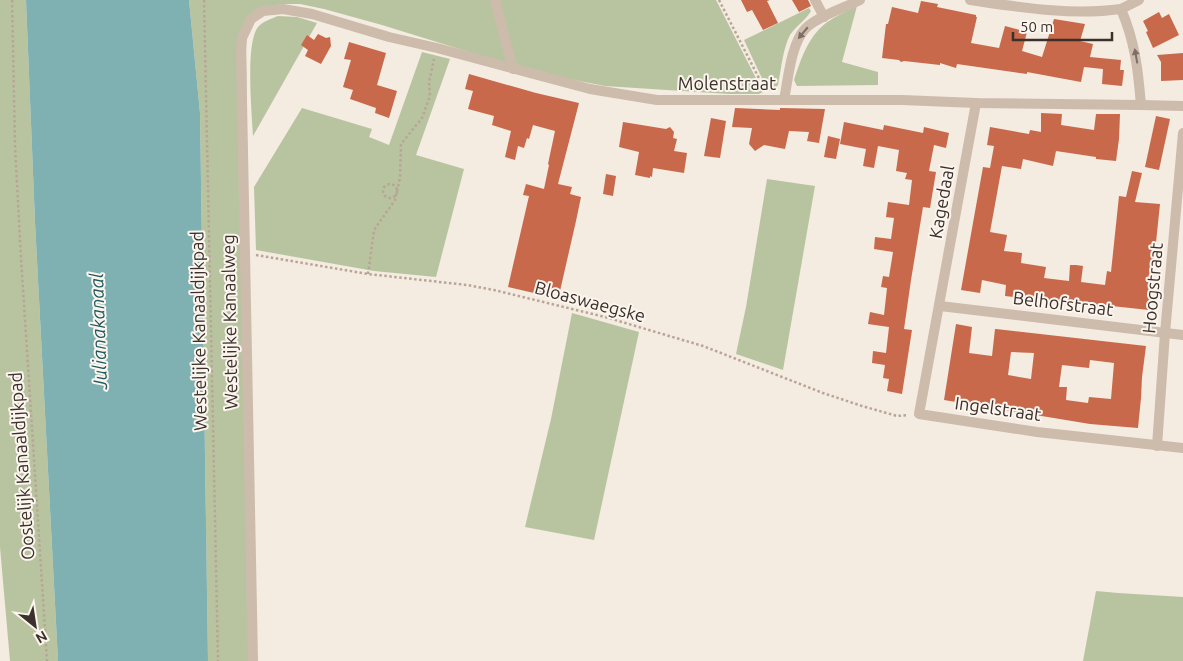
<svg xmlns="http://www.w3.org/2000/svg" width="1183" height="661" font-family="Ubuntu,sans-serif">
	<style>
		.green { fill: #b8c4a0 }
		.water { fill: #7fb0b2 }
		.building { fill: #c8694b; fill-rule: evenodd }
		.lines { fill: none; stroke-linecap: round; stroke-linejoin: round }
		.path { stroke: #b9a596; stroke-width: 2.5; stroke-dasharray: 2.5 2.5; stroke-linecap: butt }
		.street { stroke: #cdbbac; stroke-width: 10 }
		.oneway { fill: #7d6f65 }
		.labels { text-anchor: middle; stroke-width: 4; stroke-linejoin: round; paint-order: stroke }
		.street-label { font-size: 18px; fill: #3b302b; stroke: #fbf5ee }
		.water-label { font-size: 19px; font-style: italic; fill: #1f5a5e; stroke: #fbf5ee }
	</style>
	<rect width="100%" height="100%" fill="#f4ebe1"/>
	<g class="green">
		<path d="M0 0H26L35 222 58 661H10L0 547Z"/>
		<path d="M189 0H716L763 92 759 94H729L605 86 569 79 482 56 382 25 324 9 300 4H285L271 6 246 23 251 661H208L200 113Z"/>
		<path d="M857 6 842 62 878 72V85L797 86 794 80C801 59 808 37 826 23 836 16 847 11 857 6Z"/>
		<path d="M809 8 811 11C806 20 796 26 790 35 783 48 781 70 778 85L775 90 768 91 744 40Z"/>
		<path d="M278 16 297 17 317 23 253 136C252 114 245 43 258 27 263 21 271 19 278 16Z"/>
		<path d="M422 52 450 59 416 155 464 169 436 277 374 271 256 250 254 187 302 108 372 129 369 137 389 145Z"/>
		<path d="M767 179 815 186 783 370 736 354 746 307Z"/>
		<path d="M572 313 639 332 594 540 525 527 551 419Z"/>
		<path d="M1096 591 1118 593 1183 597V661H1083Z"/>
	</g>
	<path class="water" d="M26 0H189L200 113 208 661H58L35 222Z"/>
	<g class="building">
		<path d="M741 0H770L767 1 778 23 763 30 752 10 747 12Z"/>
		<path d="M792 0H808L811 6 799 12Z"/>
		<path d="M921 1 938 4 937 7 976 15V17H977L971 43 999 48 1005 26 1027 32 1022 51 1042 57 1054 19 1085 24 1080 41 1093 44 1090 57 1121 60 1120 70H1124L1122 86 1102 84 1103 69 1084 67 1081 82 1027 72V74L957 64 956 68 940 63V65L904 61 901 62 899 60 882 58 886 24H888L892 7 918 13Z"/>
		<path d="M1159 12 1162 18 1169 14 1179 35 1153 48 1146 32 1148 31 1143 21Z"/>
		<path d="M318 34 326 38 330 37 331 46 321 64 305 56 308 50 301 45 307 35 314 40Z"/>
		<path d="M349 42 386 53 377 85 397 91 389 118 375 113 376 108 350 99 353 90 343 87 351 60 344 59Z"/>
		<path d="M1183 53V80L1161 81V62L1157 55Z"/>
		<path d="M469 74 536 93 579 103 558 184 572 187 570 194 581 197 576 221 560 291 548 288 547 296 508 287 529 196 523 195 526 184 544 189 549 165 548 164 555 131 533 125 529 139 527 138 524 148 518 146 515 160 505 157 511 131 492 125 494 116 468 109 473 91 465 89Z"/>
		<path d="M735 108 780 110V108L825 109 819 143 807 141 809 132 789 131 785 149 764 145 755 151 749 144 752 128 732 127Z"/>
		<path d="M1041 113 1062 114 1061 125 1094 130 1096 114H1120L1119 139 1116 161 1096 159V157L1056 151 1053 166 1023 159 1021 169 1002 166 990 232 1007 235 1004 251 1022 253 1021 263 1046 267 1044 278 1069 281 1070 265H1076L1083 266 1081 282 1105 285 1107 271 1111 272 1119 196 1126 197 1132 171 1142 173 1135 202 1160 204 1149 310 1102 305V308L1005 296 1006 285 982 280 980 293 961 290 983 167 990 168 994 146 987 145 990 127 1029 134 1030 130 1041 132Z"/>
		<path d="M1156 116 1170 119 1159 170 1145 167Z"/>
		<path d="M711 118 726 121 720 158 704 156Z"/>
		<path d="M623 122 666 129 670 127 674 132 673 138 677 139 674 151 687 153 684 173 653 168 652 177 650 176V178L635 175 639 152 619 147Z"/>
		<path d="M844 122 883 130 884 125 923 133 924 127 949 133 946 148 934 145 929 171 936 172 930 208 923 207 911 280 904 329 912 330 902 394 887 391 889 379 883 378 885 365 872 363 873 351 886 353 889 327 868 324 870 312 884 315 887 288 881 287 883 276 889 277 893 252 874 249 875 237 891 239 894 218 886 217 888 202 909 205 912 180 905 179 907 173 896 171 899 150 878 146 874 168 863 166 866 149 840 144Z"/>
		<path d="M828 136 840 139 836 159 824 157Z"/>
		<path d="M606 174 616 176 613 196 603 194Z"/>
		<path d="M956 324 972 327 969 353 992 356 995 329H996L1146 346 1142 377 1141 398 1138 428 1090 424 944 400ZM1011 352 1034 353 1031 379 1008 375ZM1090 360 1114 363 1111 399 1089 397 1088 403 1066 400 1067 387H1059L1062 365 1089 368Z"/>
	</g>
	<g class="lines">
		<g class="path">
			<path d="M12 0 15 146 21 258 47 661"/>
			<path d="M204 0 218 661"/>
			<path d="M719 0 765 90"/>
			<circle cx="390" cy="191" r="7"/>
			<path d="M256 255 368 274 467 285 494 290 605 317 703 346 823 393 862 406 897 416 908 415"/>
			<path d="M368 274 374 230 395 200 400 178 401 144 422 118 430 96 429 82 434 59"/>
		</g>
		<g class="street">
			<path d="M495 0 513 69"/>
			<path d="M815 0 824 17"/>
			<path d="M970 0C1019 7 1071 16 1121 9 1135 42 1138 69 1141 105"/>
			<path d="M1121 9 1139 0"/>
			<path d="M784 100C788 80 791 44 805 29 816 17 844 8 860 0"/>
			<path d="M976 103 919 414 1037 432 1183 448"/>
			<path d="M940 306 1183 335"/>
			<path d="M1157 446 1165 333 1183 133"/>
			<path d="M253 661 241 50 242 38 251 19 263 11 283 9 312 14 389 37 437 48 590 89 657 100H902L976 103 1141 105 1183 106"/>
		</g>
	</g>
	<defs><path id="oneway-solid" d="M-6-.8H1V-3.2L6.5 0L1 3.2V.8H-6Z" transform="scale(1.25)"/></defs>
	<g class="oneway">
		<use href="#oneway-solid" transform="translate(803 33) rotate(130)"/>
		<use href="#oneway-solid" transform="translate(1136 56) rotate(-100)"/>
	</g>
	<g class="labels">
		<g class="street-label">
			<text x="727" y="90">Molenstraat</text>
			<text transform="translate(942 202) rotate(-80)" y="6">Kagedaal</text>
			<text transform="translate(1153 288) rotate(-85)" y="6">Hoogstraat</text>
			<text transform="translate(590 302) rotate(15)" y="6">Bloaswaegske</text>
			<text transform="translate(1063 304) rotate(7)" y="6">Belhofstraat</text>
			<text transform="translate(230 322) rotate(-91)" y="6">Westelijke Kanaalweg</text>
			<text transform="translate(199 331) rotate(-91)" y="6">Westelijke Kanaaldijkpad</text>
			<text transform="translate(998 409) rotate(8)" y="6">Ingelstraat</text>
			<text transform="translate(22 466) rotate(-94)" y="6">Oostelijk Kanaaldijkpad</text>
		</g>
		<g class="water-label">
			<text transform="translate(98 331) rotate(-92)" y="7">Julianakanaal</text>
		</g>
	</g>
	<g transform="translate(35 626) rotate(150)" stroke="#fbf5ee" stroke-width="4" paint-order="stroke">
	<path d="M0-4L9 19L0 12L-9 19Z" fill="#3b302b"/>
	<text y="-8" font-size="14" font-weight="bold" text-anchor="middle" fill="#3b302b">N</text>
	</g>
	<path d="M1013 32v8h99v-8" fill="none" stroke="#3b302b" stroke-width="2.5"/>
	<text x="1020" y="32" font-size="15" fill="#3b302b" stroke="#fbf5ee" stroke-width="4" paint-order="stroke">50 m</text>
</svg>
